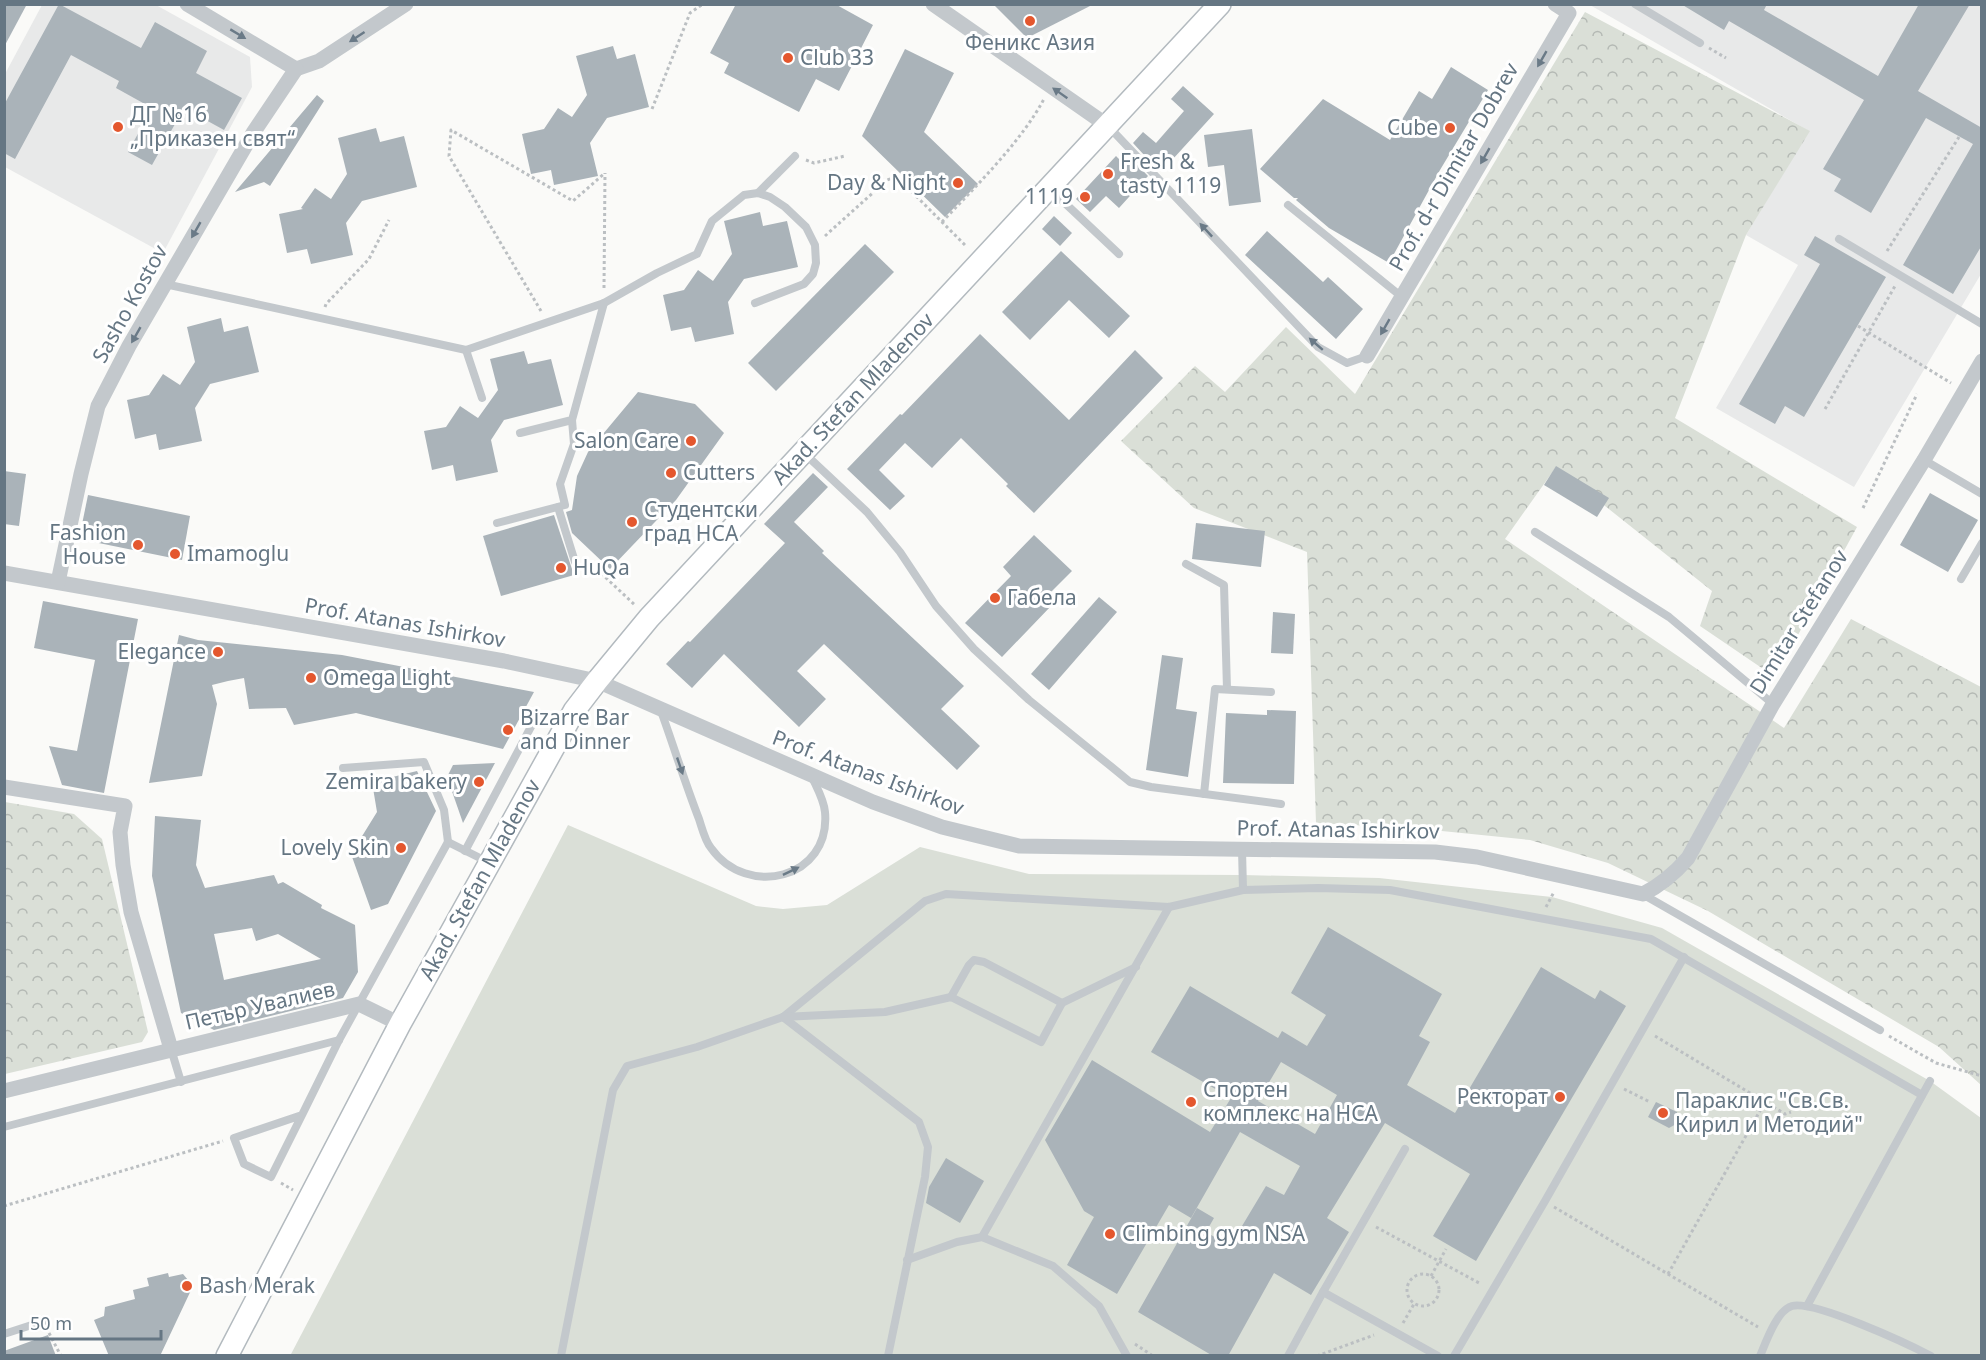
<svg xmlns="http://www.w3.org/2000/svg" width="1986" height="1360" font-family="'Noto Sans',sans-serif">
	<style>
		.built { fill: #e8e9e9 }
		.green { fill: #dadfd7 }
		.forest { fill: url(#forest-crowns) }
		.building { fill: #aab3b9; fill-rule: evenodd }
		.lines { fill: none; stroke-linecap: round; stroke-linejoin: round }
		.secondary-casing { stroke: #b3babf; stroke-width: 24 }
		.path { stroke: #bbbfc2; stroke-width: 3; stroke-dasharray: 3 3; stroke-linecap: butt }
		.lane { stroke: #c3c8cc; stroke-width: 8 }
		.street { stroke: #c3c8cc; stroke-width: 15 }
		.secondary { stroke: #fff; stroke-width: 21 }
		.oneway { fill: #6a7a87 }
		.poi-dot { fill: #e4572e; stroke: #fff; stroke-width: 2 }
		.labels { text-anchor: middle; stroke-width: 6; stroke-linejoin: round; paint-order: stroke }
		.poi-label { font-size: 21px; fill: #657683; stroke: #fff; text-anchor: start }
		.street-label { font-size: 21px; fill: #657683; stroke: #fff }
	</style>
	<defs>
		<pattern id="forest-crowns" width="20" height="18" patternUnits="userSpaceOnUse" patternTransform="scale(1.5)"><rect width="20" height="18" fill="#dadfd7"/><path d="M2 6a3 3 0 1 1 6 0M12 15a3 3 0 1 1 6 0" fill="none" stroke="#b4b9b4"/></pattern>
	</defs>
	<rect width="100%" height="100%" fill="#fafaf8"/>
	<g class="built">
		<path d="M42 5H156L250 57 252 87 163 253 5 167V74Z"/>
		<path d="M1590 5H1981V274L1854 487 1716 408 1798 265 1746 235 1809 131Z"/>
	</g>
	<path class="green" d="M568 825 756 906 783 909 827 905 920 847 1029 874 1243 875 1379 878 1552 897 1662 928 1930 1081 1981 1118V1355L290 1356Z"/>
	<g class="forest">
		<path d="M1585 12 1810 131 1746 235 1675 418 1857 527 1775 677 1700 626 1712 591 1556 467 1505 539 1784 728 1851 619 1981 687V1085L1939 1047 1708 911 1608 863 1530 840 1422 829 1316 823 1307 552 1194 508 1121 441 1195 366 1225 392 1286 327 1355 394Z"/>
		<path d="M5 802 74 814 102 839 148 1032 142 1042 5 1074Z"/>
	</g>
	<g class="building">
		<path d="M4 4H27L4 47Z"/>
		<path d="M59 4 141 48 155 22 207 51 196 73 242 98 224 130 184 108 152 165 128 152 152 108 116 88 119 81 71 55 15 159 4 153V105Z"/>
		<path d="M736 4H835L873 25 839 91 816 79 799 112 724 73 729 63 710 53Z"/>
		<path d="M993 4H1094L1027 38Z"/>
		<path d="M1681 4H1767L1764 10 1878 76 1919 4H1970L1918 91 1982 128V245L1953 294 1903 265 1973 144 1926 118 1871 213 1834 191 1841 179 1823 169 1864 100 1729 21 1724 30Z"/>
		<path d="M613 46 617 59 635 54 649 107 607 118 590 143 598 176 554 185 551 170 531 174 522 134 544 129 558 108 572 117 587 95 576 56Z"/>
		<path d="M905 49 954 73 924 132 978 184 945 217 862 136Z"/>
		<path d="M1451 67 1488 90 1440 170 1389 263 1329 228 1296 200 1298 198H1294L1260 169 1323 99 1390 140 1419 91 1432 99Z"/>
		<path d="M1183 86 1214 114 1162 171 1157 167 1156 168 1133 143 1143 132 1156 143 1184 111 1171 99Z"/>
		<path d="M317 95 324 101 270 186 264 182 235 192Z"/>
		<path d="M376 128 380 142 404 136 417 187 362 201 346 223 353 255 311 264 307 249 287 253 279 214 303 209 301 208 315 188 331 199 347 174 338 138Z"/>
		<path d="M1252 129 1261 202 1229 206 1224 165 1208 167 1204 135Z"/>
		<path d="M1125 152 1148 176 1119 208 1106 196 1090 212 1076 199 1116 156 1119 159Z"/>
		<path d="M760 212 763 226 787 221 798 267 744 279 728 302 734 334 695 342 691 327 671 331 663 295 684 290 698 270 713 281 732 254 724 221Z"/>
		<path d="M1054 216 1072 233 1060 246 1042 229Z"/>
		<path d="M1267 231 1323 282 1328 277 1363 309 1336 339 1245 255Z"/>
		<path d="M1815 236 1886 277 1804 417 1785 406 1775 424 1739 404 1820 264 1804 255Z"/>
		<path d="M865 244 894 272 776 391 748 363Z"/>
		<path d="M1061 251 1130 316 1109 338 1069 300 1030 340 1002 312Z"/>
		<path d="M221 318 224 332 248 326 259 372 210 384 195 408 202 441 159 450 156 434 135 439 127 400 149 395 163 374 180 385 195 362 187 327Z"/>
		<path d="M980 334 1069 420 1135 350 1163 378 1034 513 1006 486 1008 484 961 438 932 468 905 443 879 470 905 496 890 510 847 469 900 414 902 415Z"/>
		<path d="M524 351 528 364 551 359 563 405 504 420 491 440 498 472 456 481 453 465 432 470 424 431 446 427 460 406 478 418 498 390 490 359Z"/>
		<path d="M638 392 695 404 724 433 676 500 610 569 572 533 566 512 572 510 577 476 588 452Z"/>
		<path d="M1556 466 1609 498 1597 517 1544 485Z"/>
		<path d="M4 471 26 474 19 526 4 524Z"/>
		<path d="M813 473 828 487 794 522 824 551 822 553 964 686 941 709 980 746 957 770 824 644 797 671 826 699 799 727 724 654 692 688 666 664 688 641 690 642 785 543 764 524Z"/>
		<path d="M1930 493 1978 520 1948 572 1900 545Z"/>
		<path d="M88 495 190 516 182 560 79 539Z"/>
		<path d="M554 515 574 575 501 596 483 536Z"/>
		<path d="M1196 523 1265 531 1261 567 1192 559Z"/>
		<path d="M1034 535 1072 571 1045 598 1052 605 1002 657 965 623 1011 576 1003 567Z"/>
		<path d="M1099 597 1117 612 1049 690 1031 674Z"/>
		<path d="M43 601 138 619 104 793 62 785 49 746 77 751 95 660 34 648Z"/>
		<path d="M1273 612 1295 614 1293 654 1271 653Z"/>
		<path d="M179 635 198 640 342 655 534 692 503 749 356 713 294 725 286 708 249 709 244 678 228 681 212 685 217 704 202 776 149 783Z"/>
		<path d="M1162 655 1183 658 1176 709 1197 712 1188 777 1146 770Z"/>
		<path d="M1267 710 1296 711 1294 784 1223 783 1226 713 1267 715Z"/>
		<path d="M495 763 463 823 447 777 453 765Z"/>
		<path d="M417 771 436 811 388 904 371 910 351 854 377 812 372 782Z"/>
		<path d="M155 816 201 820 196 865 205 888 274 875 278 884 283 882 322 905 321 908 355 925 358 972 343 998 214 1030 181 1013 152 876ZM252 928 256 941 278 934 321 959 224 980 214 934Z"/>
		<path d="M1328 927 1442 994 1419 1036 1430 1042 1407 1085 1455 1113 1541 967 1595 999 1600 990 1626 1006 1476 1261 1433 1236 1470 1174 1385 1123 1327 1218 1349 1232 1311 1295 1274 1273 1228 1356H1213L1138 1312 1197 1208 1214 1218 1206 1232 1230 1246 1266 1186 1284 1195 1300 1166 1240 1132 1191 1218 1169 1205 1117 1294 1067 1265 1094 1217 1084 1211 1045 1140 1092 1060 1210 1132 1231 1098 1151 1052 1190 986 1278 1038 1282 1031 1307 1046 1326 1015 1291 993ZM1281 1062 1337 1095 1315 1134 1258 1101Z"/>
		<path d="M1656 1102 1677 1112 1678 1123 1669 1128 1648 1117Z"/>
		<path d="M946 1158 984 1181 960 1223 926 1203 929 1187Z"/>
		<path d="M168 1273 169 1277 183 1274 193 1286 160 1356H109L94 1320 104 1316 105 1307 135 1299 133 1290 149 1286 147 1278Z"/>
		<path d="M48 1335 56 1356H4V1351Z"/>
	</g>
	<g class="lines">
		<defs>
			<path id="secondary" d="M227 1356 400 1024 574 711 597 681 649 618 1220 4"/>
		</defs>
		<use href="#secondary" class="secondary-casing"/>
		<g class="path">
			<path d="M1709 48 1726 58"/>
			<path d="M652 109 690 13 703 4"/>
			<path d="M806 160 814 163 845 156"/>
			<path d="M942 222C976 186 1021 142 1044 99"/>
			<path d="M825 236 887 180 893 178 900 180 967 247"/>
			<path d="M1887 251 1959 137"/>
			<path d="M604 288 605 173"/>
			<path d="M325 307 326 304 369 259 389 220"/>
			<path d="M541 311 449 156 451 130 573 201 605 173"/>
			<path d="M1858 326 1951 383"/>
			<path d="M1825 409 1895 286"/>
			<path d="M1863 508 1917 394"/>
			<path d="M588 561 636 606"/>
			<path d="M1546 907 1554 892"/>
			<path d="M1655 1036 1785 1114 1791 1112"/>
			<path d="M1889 1036 1936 1063 1982 1076"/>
			<path d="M1624 1089 1650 1102"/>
			<path d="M281 1183 293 1190"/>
			<path d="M4 1206 223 1141"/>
			<path d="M1554 1207 1758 1327"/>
			<path d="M1376 1227 1481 1284"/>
			<path d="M1668 1274 1765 1102"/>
			<circle cx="1423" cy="1290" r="16"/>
			<path d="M1431 1276 1446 1249"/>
			<path d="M1403 1323 1414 1304"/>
			<path d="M49 1333 61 1356"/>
			<path d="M1135 1344 1153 1356"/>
			<path d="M1317 1356 1374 1335"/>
		</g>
		<g class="lane">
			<path d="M1635 4 1700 43"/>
			<path d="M1109 127 1318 347 1347 363 1367 356"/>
			<path d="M1051 190 1119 254"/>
			<path d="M758 193 795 156"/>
			<path d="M1288 205 1402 297"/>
			<path d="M1839 239 1982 324"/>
			<path d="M165 284 466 350 604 303 657 273 697 254 712 221 744 195 758 193 770 197 785 207 806 227 815 245 816 263 813 274 804 284 755 303"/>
			<path d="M466 350 482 398"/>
			<path d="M520 433 572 420 604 303"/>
			<path d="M804 453 867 512 900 552 936 606 974 649 1029 700 1108 764 1130 782 1151 787 1281 804"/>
			<path d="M1924 460 1982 494"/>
			<path d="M558 507 575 562"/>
			<path d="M497 523 565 505 560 484 574 444 572 420"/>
			<path d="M1535 532 1669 617 1773 704"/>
			<path d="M1186 564 1224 585 1227 689"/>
			<path d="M1961 579 1982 543"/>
			<path d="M661 711C674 747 685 783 699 819 702 828 705 841 711 848 747 899 831 879 825 812 824 800 817 788 812 777"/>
			<path d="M343 768 424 762 444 810 448 842"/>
			<path d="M1204 794 1215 689 1271 692"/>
			<path d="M1242 849 1243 890 1318 888 1390 890 1651 939 1922 1095"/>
			<path d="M465 851 534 721"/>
			<path d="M1644 895 1880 1030"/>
			<path d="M951 997 969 965 974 960 984 962 1062 1003"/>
			<path d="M783 1017 925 901 946 894 1169 907 1243 890"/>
			<path d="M783 1017 919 1122 928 1147 925 1177 888 1356"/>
			<path d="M171 1049 181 1082"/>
			<path d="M302 1115 271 1177 244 1164 234 1138 302 1115 339 1040 448 842 488 862"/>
			<path d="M4 1127 339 1040"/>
			<path d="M1405 1149 1323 1292 1438 1356"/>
			<path d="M982 1237 1169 907"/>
			<path d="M907 1260 957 1242 982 1237 1053 1266 1099 1306 1127 1356"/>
			<path d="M1807 1306 1930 1081"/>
			<path d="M4 1334 44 1321"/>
			<path d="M561 1356 613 1090 627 1066 697 1047 783 1017 885 1012 951 997 1041 1042 1062 1003 1136 967"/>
			<path d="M1288 1356 1323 1292"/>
			<path d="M1454 1356 1545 1201 1684 957"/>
			<path d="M1760 1356C1766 1342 1777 1310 1792 1306 1814 1300 1908 1344 1931 1356"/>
		</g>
		<g class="street">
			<path d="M187 4 296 69 319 61 406 4"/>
			<path d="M933 4 1108 126"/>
			<path d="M1367 356 1569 13 1555 4"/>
			<path d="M4 573 504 661 597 681 873 802 942 827 1019 846 1435 852 1477 857 1643 894C1661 885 1675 873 1688 858L1773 704 1924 460 1982 361"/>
			<path d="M58 582 81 474 98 406 129 346 253 133 296 69"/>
			<path d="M4 787 125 806 120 832 123 865 131 912 171 1049"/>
			<path d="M4 1091 359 1004 400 1024"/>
		</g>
		<use href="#secondary" class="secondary"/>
	</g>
	<defs><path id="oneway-solid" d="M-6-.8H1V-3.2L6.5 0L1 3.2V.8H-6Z" transform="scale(1.5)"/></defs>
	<g class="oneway">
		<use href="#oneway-solid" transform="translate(238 34) rotate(31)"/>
		<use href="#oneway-solid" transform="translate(357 37) rotate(147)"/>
		<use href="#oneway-solid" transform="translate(1542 59) rotate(120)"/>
		<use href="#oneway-solid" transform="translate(1060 93) rotate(-145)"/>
		<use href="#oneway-solid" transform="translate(1485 156) rotate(120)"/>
		<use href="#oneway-solid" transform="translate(196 230) rotate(120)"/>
		<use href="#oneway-solid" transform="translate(1206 230) rotate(-133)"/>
		<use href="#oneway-solid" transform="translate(1385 327) rotate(120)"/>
		<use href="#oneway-solid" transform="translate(136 335) rotate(120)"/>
		<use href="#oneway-solid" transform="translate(1316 344) rotate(-139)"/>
		<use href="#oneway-solid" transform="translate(680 766) rotate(71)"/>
		<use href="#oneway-solid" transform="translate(791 871) rotate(-26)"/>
	</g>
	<g class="poi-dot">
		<circle cx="1030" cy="21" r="6"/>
		<circle cx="788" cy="58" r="6"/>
		<circle cx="118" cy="127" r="6"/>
		<circle cx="1450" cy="128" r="6"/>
		<circle cx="1108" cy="174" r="6"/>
		<circle cx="958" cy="183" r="6"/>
		<circle cx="1085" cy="197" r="6"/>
		<circle cx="691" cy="441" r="6"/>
		<circle cx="671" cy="473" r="6"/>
		<circle cx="632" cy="522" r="6"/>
		<circle cx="138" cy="545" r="6"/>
		<circle cx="175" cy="554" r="6"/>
		<circle cx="561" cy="568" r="6"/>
		<circle cx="995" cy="598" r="6"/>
		<circle cx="218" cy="652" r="6"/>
		<circle cx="311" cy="678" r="6"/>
		<circle cx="508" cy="730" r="6"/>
		<circle cx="479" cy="782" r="6"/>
		<circle cx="401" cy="848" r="6"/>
		<circle cx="1560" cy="1097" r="6"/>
		<circle cx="1191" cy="1102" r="6"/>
		<circle cx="1663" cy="1113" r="6"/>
		<circle cx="1110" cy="1234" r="6"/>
		<circle cx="187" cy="1286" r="6"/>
	</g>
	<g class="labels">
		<g class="poi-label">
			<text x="1030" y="50" text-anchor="middle">Феникс Азия</text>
			<text x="800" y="65">Club 33</text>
			<text x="130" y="122">ДГ №16<tspan x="130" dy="24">„Приказен свят“</tspan></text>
			<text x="1438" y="135" text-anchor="end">Cube</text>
			<text x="1120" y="169">Fresh &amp;<tspan x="1120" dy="24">tasty 1119</tspan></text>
			<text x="946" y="190" text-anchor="end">Day &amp; Night</text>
			<text x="1073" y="204" text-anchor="end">1119</text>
			<text x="679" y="448" text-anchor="end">Salon Care</text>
			<text x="683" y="480">Cutters</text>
			<text x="644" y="517">Студентски<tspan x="644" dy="24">град НСА</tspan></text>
			<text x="126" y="540" text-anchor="end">Fashion<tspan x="126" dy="24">House</tspan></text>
			<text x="187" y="561">Imamoglu</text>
			<text x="573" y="575">HuQa</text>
			<text x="1007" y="605">Габела</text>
			<text x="206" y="659" text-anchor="end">Elegance</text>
			<text x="323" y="685">Omega Light</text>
			<text x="520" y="725">Bizarre Bar<tspan x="520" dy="24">and Dinner</tspan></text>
			<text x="467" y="789" text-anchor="end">Zemira bakery</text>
			<text x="389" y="855" text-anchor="end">Lovely Skin</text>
			<text x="1203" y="1097">Спортен<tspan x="1203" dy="24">комплекс на НСА</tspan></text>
			<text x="1548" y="1104" text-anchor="end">Ректорат</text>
			<text x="1675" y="1108">Параклис "Св.Св.<tspan x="1675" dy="24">Кирил и Методий"</tspan></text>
			<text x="1122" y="1241">Climbing gym NSA</text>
			<text x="199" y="1293">Bash Merak</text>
		</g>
		<g class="street-label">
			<text transform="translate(1454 167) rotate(-60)" y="7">Prof. d-r Dimitar Dobrev</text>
			<text transform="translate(130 304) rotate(-61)" y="7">Sasho Kostov</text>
			<text transform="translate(853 399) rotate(-47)" y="7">Akad. Stefan Mladenov</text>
			<text transform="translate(1799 622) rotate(-58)" y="7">Dimitar Stefanov</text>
			<text transform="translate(405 623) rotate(10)" y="7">Prof. Atanas Ishirkov</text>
			<text transform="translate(868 773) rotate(21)" y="7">Prof. Atanas Ishirkov</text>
			<text transform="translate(1338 830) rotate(1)" y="7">Prof. Atanas Ishirkov</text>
			<text transform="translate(480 880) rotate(-61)" y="7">Akad. Stefan Mladenov</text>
			<text transform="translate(260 1006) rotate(-13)" y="7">Петър Увалиев</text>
		</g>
	</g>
	<rect width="1986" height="1360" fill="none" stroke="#657683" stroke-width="12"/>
	<path d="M21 1330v9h140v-9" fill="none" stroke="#657683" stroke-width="3"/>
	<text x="30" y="1330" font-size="18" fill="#657683" stroke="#ffffff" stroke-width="4.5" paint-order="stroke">50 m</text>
</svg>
